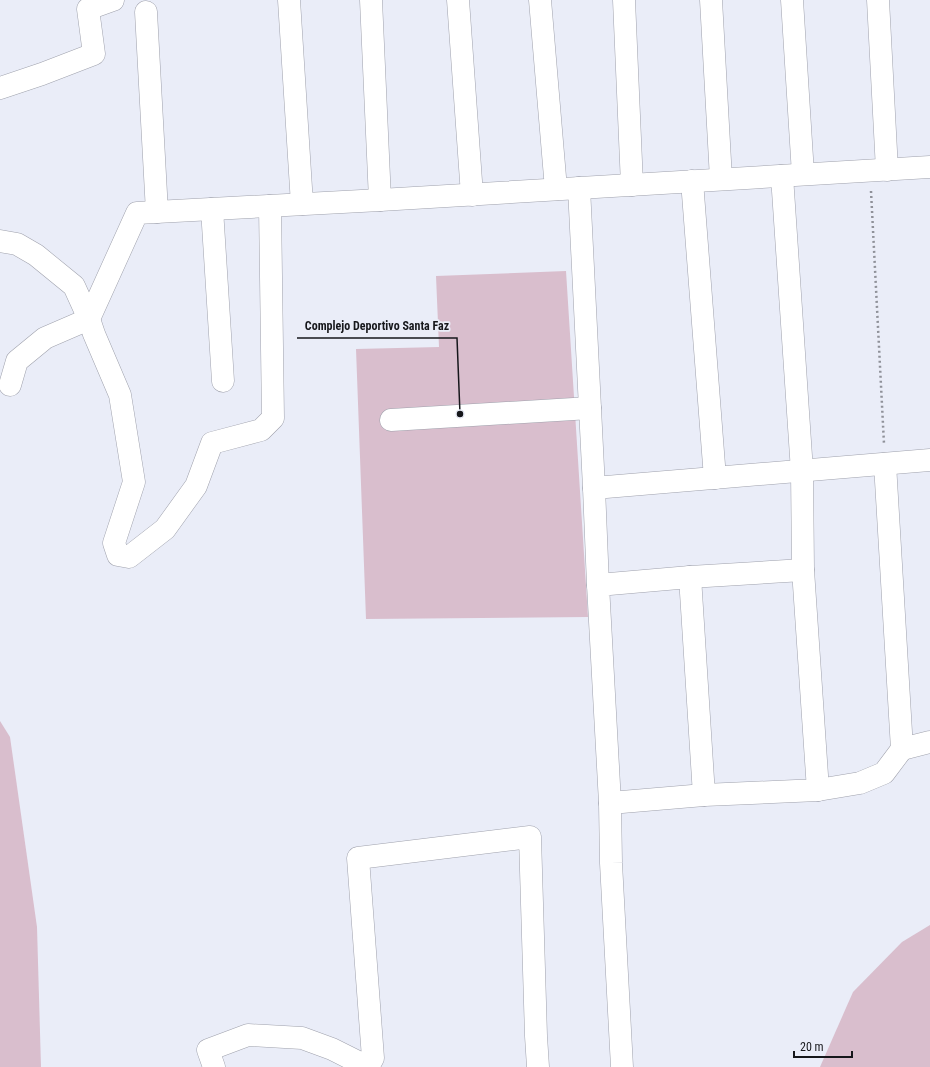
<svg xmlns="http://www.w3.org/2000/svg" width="930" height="1067" font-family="'Roboto Condensed',sans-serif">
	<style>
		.green { fill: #d9becd }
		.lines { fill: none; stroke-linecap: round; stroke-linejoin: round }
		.minor-casing { stroke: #9fa1ac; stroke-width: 23 }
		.path { stroke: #8f9199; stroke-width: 2.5; stroke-dasharray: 2 3; stroke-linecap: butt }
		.minor { stroke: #fff; stroke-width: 22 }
		.leader { fill: none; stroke: #16171b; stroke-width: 1.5 }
		.callout-dot { fill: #16171b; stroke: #eaedf8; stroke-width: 1.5 }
		.callout-label { font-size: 12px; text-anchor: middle; font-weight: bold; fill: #16171b; stroke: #eaedf8; stroke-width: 3.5; stroke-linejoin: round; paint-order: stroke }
	</style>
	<rect width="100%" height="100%" fill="#eaedf8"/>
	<g class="green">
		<path d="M566 271 588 617 366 619 356 349 439 347 436 276Z"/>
		<path d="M0 721 10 737 37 927 41 1067H0Z"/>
		<path d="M930 925V1067H820L853 992 902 942Z"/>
	</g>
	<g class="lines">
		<defs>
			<g id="minor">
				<path d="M289 0 302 204"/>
				<path d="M371 0 380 200"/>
				<path d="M458 0 472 195"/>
				<path d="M540 0 556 189"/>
				<path d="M624 0 632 185"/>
				<path d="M711 0 721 179"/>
				<path d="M792 0 803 174"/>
				<path d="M878 0 887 170"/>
				<path d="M146 12 157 212"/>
				<path d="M0 88 42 74 94 54 88 9 113 0"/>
				<path d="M692 181 715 478"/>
				<path d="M579 188 594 488 930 460"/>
				<path d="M212 209 223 381"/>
				<path d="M0 241 17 244 36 255 74 286 89 319 94 334 120 395 134 482 114 543 118 555 129 557 165 529 196 486 212 443 261 430 273 418 270 206"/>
				<path d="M10 385 17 361 45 338 89 319 137 213 380 200 930 167"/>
				<path d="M391 420 590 408"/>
				<path d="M885 464 902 749 930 742"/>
				<path d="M594 488 598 585"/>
				<path d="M690 577 704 795"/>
				<path d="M818 790 860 783 884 773 902 749"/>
				<path d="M610 803 704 795 818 790 803 570 802 471 782 176"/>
				<path d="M214 1067 208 1050 248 1035 302 1038 332 1049 368 1067 373 1058 358 858 530 837 536 1036 538 1067"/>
				<path d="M622 1067 611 863 610 803 598 585 690 577 803 570"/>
			</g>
		</defs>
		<use href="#minor" class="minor-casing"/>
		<path class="path" d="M871 191 884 444"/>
		<use href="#minor" class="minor"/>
	</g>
	<path class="leader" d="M460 414L457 338H297"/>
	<circle class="callout-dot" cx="460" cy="414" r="4"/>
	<g class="callout-label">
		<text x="377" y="330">Complejo Deportivo Santa Faz</text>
	</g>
	<path d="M794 1051v6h58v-6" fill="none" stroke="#16171b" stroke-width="2"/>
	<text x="800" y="1051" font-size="12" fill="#16171b" stroke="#eaedf8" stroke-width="3" paint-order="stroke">20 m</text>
</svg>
